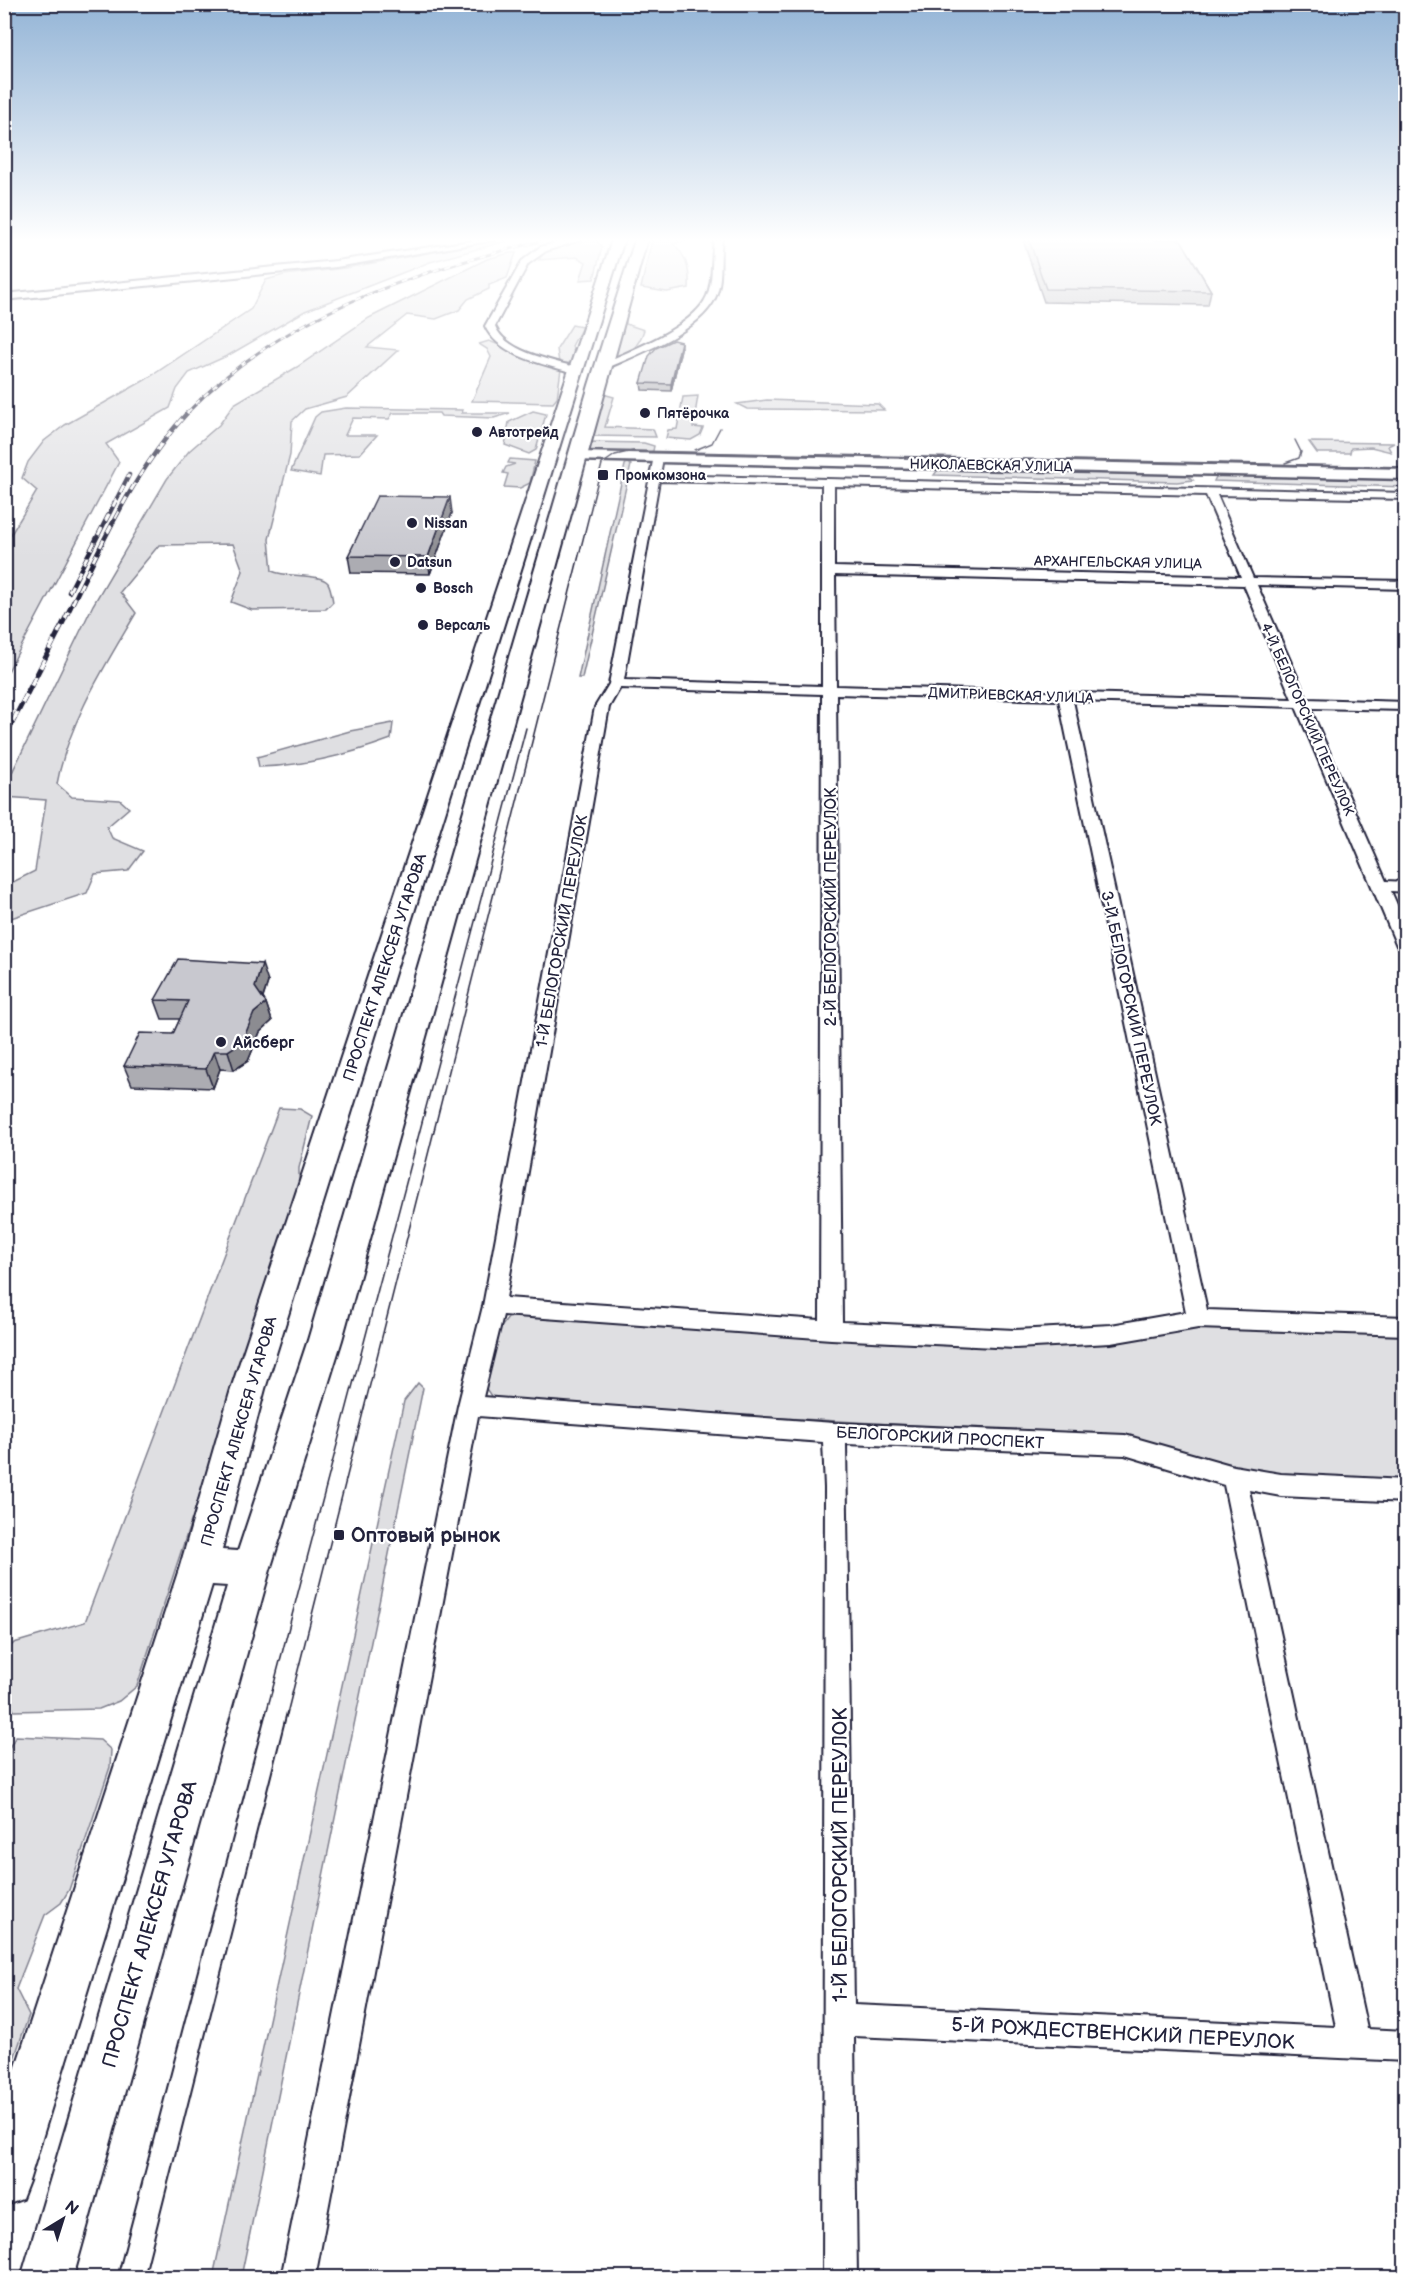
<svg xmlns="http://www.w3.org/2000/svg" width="1410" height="2282" font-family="'Balsamiq Sans',sans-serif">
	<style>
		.green { fill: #dfdfe2; stroke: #80808e; stroke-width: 1.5 }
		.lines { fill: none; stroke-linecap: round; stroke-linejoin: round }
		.street-casing { stroke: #22223b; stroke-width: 4 }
		.secondary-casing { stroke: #22223b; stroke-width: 5 }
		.primary-casing { stroke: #22223b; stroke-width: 4 }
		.street { fill: #fff; fill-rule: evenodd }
		.secondary { fill: #fff; fill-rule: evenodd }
		.primary { fill: #fff; fill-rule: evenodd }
		.tram-far1 { stroke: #22223b; stroke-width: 1.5 }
		.tram { stroke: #22223b; stroke-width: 2 }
		.rail-far2-casing { stroke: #22223b; stroke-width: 3 }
		.rail-far1-casing { stroke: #22223b; stroke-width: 4.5 }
		.rail-casing { stroke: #22223b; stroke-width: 5 }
		.rail-far2 { stroke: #fff; stroke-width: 2; stroke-dasharray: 6; stroke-linecap: butt }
		.rail-far1 { stroke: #fff; stroke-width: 3; stroke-dasharray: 8; stroke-linecap: butt }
		.rail { stroke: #fff; stroke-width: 4; stroke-dasharray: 10; stroke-linecap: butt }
		.wall { fill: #acacb2; stroke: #22223b; stroke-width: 1.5 }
		.shaded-wall { fill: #8c8c91; stroke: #22223b; stroke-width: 1.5 }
		.building { fill: #c8c8cf; stroke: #22223b; stroke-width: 1.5 }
		.poi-dot { fill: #22223b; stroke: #fff; stroke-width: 2 }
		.labels { text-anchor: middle; stroke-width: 4.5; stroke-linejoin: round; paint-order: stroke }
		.far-poi-label { font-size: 14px; font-weight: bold; fill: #22223b; stroke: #fff; text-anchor: start }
		.far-street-label { font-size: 14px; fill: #22223b; stroke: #fff }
		.street-label { font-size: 16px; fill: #22223b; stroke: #fff }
		.poi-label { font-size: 16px; font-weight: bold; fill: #22223b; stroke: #fff; text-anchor: start }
		.near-poi-label { font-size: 20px; font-weight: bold; fill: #22223b; stroke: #fff; text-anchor: start }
		.near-street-label { font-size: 20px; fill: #22223b; stroke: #fff }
	</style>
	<rect width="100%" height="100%" fill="#fff"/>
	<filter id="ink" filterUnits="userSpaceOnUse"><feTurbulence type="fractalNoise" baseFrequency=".0167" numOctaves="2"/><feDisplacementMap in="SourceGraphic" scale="12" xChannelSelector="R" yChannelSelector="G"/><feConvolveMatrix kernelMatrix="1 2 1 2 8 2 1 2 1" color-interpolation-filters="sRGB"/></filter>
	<g filter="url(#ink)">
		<g class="green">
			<path d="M501 240H510L430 262 305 311 229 355 189 373 177 389 170 408 106 444 119 462 5 677V544L37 491 22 478 28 462 44 441 65 425 145 380 251 309 266 280 284 275 346 268Z"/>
			<path d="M588 240 598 242 602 247 594 279 580 280 586 262 577 257 539 260 545 251Z"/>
			<path d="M652 240H686L673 244C687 255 690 271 689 288L667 292 641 288Z"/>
			<path d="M510 253H516L507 278 489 285V289L468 299 459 310 436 319 407 315 367 347 398 350 347 397 305 409 292 421 290 455 269 539 272 571C286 578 320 573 328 583 331 588 332 597 333 602L326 609 252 610 231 602 243 571 233 544 159 545 120 592 136 613C105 666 68 723 57 784L72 797 120 800 129 808 107 827 112 838 143 851 128 871 95 874 87 893 5 920V886L35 871 46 800 5 797V787L93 605 167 479 189 451 219 425 234 404 297 367 369 318 487 259Z"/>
			<path d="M622 317H626V324L644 330C638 348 630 355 611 356Z"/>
			<path d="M572 325 582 327 572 346 574 353 570 363H559L557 349Z"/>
			<path d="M489 341 561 369 557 398 553 403 472 401 491 357 487 349 479 344Z"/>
			<path d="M603 394 614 397 605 427 653 429 656 437 591 436Z"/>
			<path d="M698 396 693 427 703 428 700 435 691 440 666 438 668 430 677 429 683 397Z"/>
			<path d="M767 400 878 404 884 410 747 409 737 404Z"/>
			<path d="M346 408 463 410 462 413H510L494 418 441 416 439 413H393L389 419 353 418 345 435H377L360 454 323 455 320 476 291 471 315 417 321 412Z"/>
			<path d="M533 411 546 414 536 450 529 454 505 445 509 422Z"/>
			<path d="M589 442 644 443 654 446 653 451 646 453 592 452 586 450Z"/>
			<path d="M1309 442 1394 443 1388 446 1391 452 1371 447 1351 448 1350 453H1317Z"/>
			<path d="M510 459 535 461 530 483 520 488 504 487 508 474 503 473 506 467 515 464 508 463Z"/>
			<path d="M627 463 631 465 582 678H578L625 465Z"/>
			<path d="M949 469 1185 474 1193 480 1177 482 934 475 937 471Z"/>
			<path d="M1227 475 1405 479 1406 487 1214 481 1216 477Z"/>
			<path d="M393 723 391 739C348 755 305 766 259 767L257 757 350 731Z"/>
			<path d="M279 1108 300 1109 312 1116 299 1168V1192L137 1686 119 1701 99 1709 14 1711 10 1702 5 1701 4 1653 14 1643 85 1622Z"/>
			<path d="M526 1314 1037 1345 1207 1325 1405 1334V1484L1267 1478 1093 1435 508 1403 491 1396 482 1383 496 1334 508 1318Z"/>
			<path d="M418 1383 423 1388 241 2277H213L404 1401Z"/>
			<path d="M16 1736 100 1740 111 1750 110 1767 69 1890 61 1903 45 1915 16 1989 29 2015 5 2085 4 1756Z"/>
		</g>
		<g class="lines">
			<defs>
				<g id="street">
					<path d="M478 240H495L336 267 4 300V294L336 261Z"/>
					<path d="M568 240H580L546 251 528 264 495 326C506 353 553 360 578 368L580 370 575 373C546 365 498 356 485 326L522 261 540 247Z"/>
					<path d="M714 240H722C719 258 723 279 716 296 702 331 638 354 605 369H599V365C629 351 694 327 707 296 714 279 711 258 714 240Z"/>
					<path d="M654 456 663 458 660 475 1406 493V499L1217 495 1253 578 1406 581V589L1257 585 1307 699 1406 702V710L1310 708 1386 881 1406 882V892L1391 891 1406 925V951L1397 946 1296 707 1073 701 1207 1310 1406 1317V1335L1198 1328 1111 1343 1015 1348 831 1339 503 1315 483 1397 834 1423 1125 1435 1234 1466 1281 1474 1406 1480V1502L1281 1496 1249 1490 1367 2029 1406 2031V2061L854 2036 857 2278H823L825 1488 823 1442 478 1416 315 2278H281L458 1406 483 1306 595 707 609 684ZM659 481 822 485V686L624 680ZM834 486 1206 495 1241 577 834 567ZM835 575 1244 585 1292 699 836 686ZM620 688 822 694 820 1320 506 1298 609 707ZM836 694 1059 700 1186 1312 1111 1325 1015 1330 842 1322ZM846 1444 1125 1455 1224 1485 1336 2027 854 2005Z"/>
				</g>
				<path id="secondary" d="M577 452 1406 469V479L572 460 569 457Z"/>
				<path id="primary" d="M612 240H624L265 1389 222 1550 238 1551 308 1340 589 385 635 240H647L342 1340 270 1570 73 2278H21L227 1586 212 1585 29 2181 22 2199 4 2206V2103L180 1566 231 1389Z"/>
			</defs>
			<use href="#street" class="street-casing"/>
			<use href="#secondary" class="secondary-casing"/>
			<use href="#primary" class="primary-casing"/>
			<use href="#street" class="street"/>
			<use href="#secondary" class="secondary"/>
			<use href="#primary" class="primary"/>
			<g class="tram-far1">
				<path d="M695 450 712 443 720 428"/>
				<path d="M1285 463 1299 458 1301 452 1295 440"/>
				<path d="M266 1714 526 728"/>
				<path d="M287 1714 602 464 615 455 633 451 1406 467"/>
			</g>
			<g class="tram">
				<path d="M117 2278 266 1712"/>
				<path d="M144 2278 287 1712"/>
			</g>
			<defs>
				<path id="rail-far2" d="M187 413C280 314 417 271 545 240"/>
				<g id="rail-far1">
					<path d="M69 592 129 475"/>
					<path d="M58 633C96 557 130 475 188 412"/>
				</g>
				<path id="rail" d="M4 739 59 631"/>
			</defs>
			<use href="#rail-far2" class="rail-far2-casing"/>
			<use href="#rail-far1" class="rail-far1-casing"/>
			<use href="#rail" class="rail-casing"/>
			<use href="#rail-far2" class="rail-far2"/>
			<use href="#rail-far1" class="rail-far1"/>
			<use href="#rail" class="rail"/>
		</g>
		<g class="wall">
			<path d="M1023 240H1181L1211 291 1208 305 1044 302Z"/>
			<path d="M681 349 671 391 642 390 641 383Z"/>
			<path d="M452 513 430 574 351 573 348 556Z"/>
			<path d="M268 982 263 998 266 1003 272 1021 260 1032 248 1061 234 1070 220 1069 213 1088 132 1085 124 1066 173 1034 180 1019H162L155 1000Z"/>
		</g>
		<g class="shaded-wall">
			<path d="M681 342V349L671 391V384Z"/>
			<path d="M450 497 452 513 430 574 428 557Z"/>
			<path d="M262 964 268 982 260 1006 255 987Z"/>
			<path d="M266 1003 272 1021 260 1032 248 1061 234 1070 228 1051 254 1013Z"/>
			<path d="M214 1051 220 1069 213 1088 206 1069Z"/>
		</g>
		<g class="building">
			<path d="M1029 240H1181L1211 291 1046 289Z"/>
			<path d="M673 340 681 342 671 384 641 383 649 356 656 348Z"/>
			<path d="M377 496 450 497 428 557 348 556Z"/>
			<path d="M178 959 262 964 255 987 266 1003 254 1013 242 1042 228 1051H214L206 1069 124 1066 140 1033 173 1034 188 1001 155 1000Z"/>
		</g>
	</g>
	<linearGradient id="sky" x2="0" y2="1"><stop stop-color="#93b4d6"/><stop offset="0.43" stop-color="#fff"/><stop offset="1" stop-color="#fff" stop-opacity="0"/></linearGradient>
	<rect width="1410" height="559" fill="url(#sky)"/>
	<g class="poi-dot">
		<circle cx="645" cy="413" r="6"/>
		<circle cx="477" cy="432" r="6"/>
		<rect x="597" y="469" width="12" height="12" rx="3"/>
		<circle cx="412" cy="523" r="6"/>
		<circle cx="395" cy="562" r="6"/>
		<circle cx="421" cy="588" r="6"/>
		<circle cx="423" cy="625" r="6"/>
		<circle cx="221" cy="1042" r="6"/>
		<rect x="333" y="1529" width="12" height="12" rx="3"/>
	</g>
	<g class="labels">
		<g class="far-poi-label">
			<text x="657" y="418">Пятёрочка</text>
			<text x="489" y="437">Автотрейд</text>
			<text x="615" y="480">Промкомзона</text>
			<text x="424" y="528">Nissan</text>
			<text x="407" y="567">Datsun</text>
			<text x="433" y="593">Bosch</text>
			<text x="435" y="630">Версаль</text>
		</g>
		<g class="far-street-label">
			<text transform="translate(991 465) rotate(1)" y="5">НИКОЛАЕВСКАЯ УЛИЦА</text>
			<text transform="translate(1118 562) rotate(1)" y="5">АРХАНГЕЛЬСКАЯ УЛИЦА</text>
			<text transform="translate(1011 695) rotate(2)" y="5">ДМИТРИЕВСКАЯ УЛИЦА</text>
			<text transform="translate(1308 719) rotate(66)" y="5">4-Й БЕЛОГОРСКИЙ ПЕРЕУЛОК</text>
		</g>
		<g class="street-label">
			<text transform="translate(830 907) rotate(-90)" y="6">2-Й БЕЛОГОРСКИЙ ПЕРЕУЛОК</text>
			<text transform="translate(561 931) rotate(-80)" y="6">1-Й БЕЛОГОРСКИЙ ПЕРЕУЛОК</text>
			<text transform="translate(384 967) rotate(-72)" y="6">ПРОСПЕКТ АЛЕКСЕЯ УГАРОВА</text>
			<text transform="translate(1132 1008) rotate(78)" y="6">3-Й БЕЛОГОРСКИЙ ПЕРЕУЛОК</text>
			<text transform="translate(238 1431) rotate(-74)" y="6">ПРОСПЕКТ АЛЕКСЕЯ УГАРОВА</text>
			<text transform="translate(940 1437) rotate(3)" y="6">БЕЛОГОРСКИЙ ПРОСПЕКТ</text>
		</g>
		<g class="poi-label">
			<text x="233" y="1048">Айсберг</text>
		</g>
		<g class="near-poi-label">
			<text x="351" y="1542">Оптовый рынок</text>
		</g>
		<g class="near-street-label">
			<text transform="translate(840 1855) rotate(-90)" y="7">1-Й БЕЛОГОРСКИЙ ПЕРЕУЛОК</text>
			<text transform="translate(149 1924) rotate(-74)" y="7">ПРОСПЕКТ АЛЕКСЕЯ УГАРОВА</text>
			<text transform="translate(1123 2033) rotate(3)" y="7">5-Й РОЖДЕСТВЕНСКИЙ ПЕРЕУЛОК</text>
		</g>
	</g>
	<rect width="1410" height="2282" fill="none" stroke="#fff" stroke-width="24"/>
	<rect x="12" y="12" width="1386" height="2258" fill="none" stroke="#22223b" stroke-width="2" filter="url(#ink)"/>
	<g transform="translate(63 2219) rotate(38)" stroke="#ffffff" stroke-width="4.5" paint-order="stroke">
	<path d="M0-4.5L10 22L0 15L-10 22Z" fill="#22223b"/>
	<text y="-9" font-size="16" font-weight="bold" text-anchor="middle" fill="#22223b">N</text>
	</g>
</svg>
